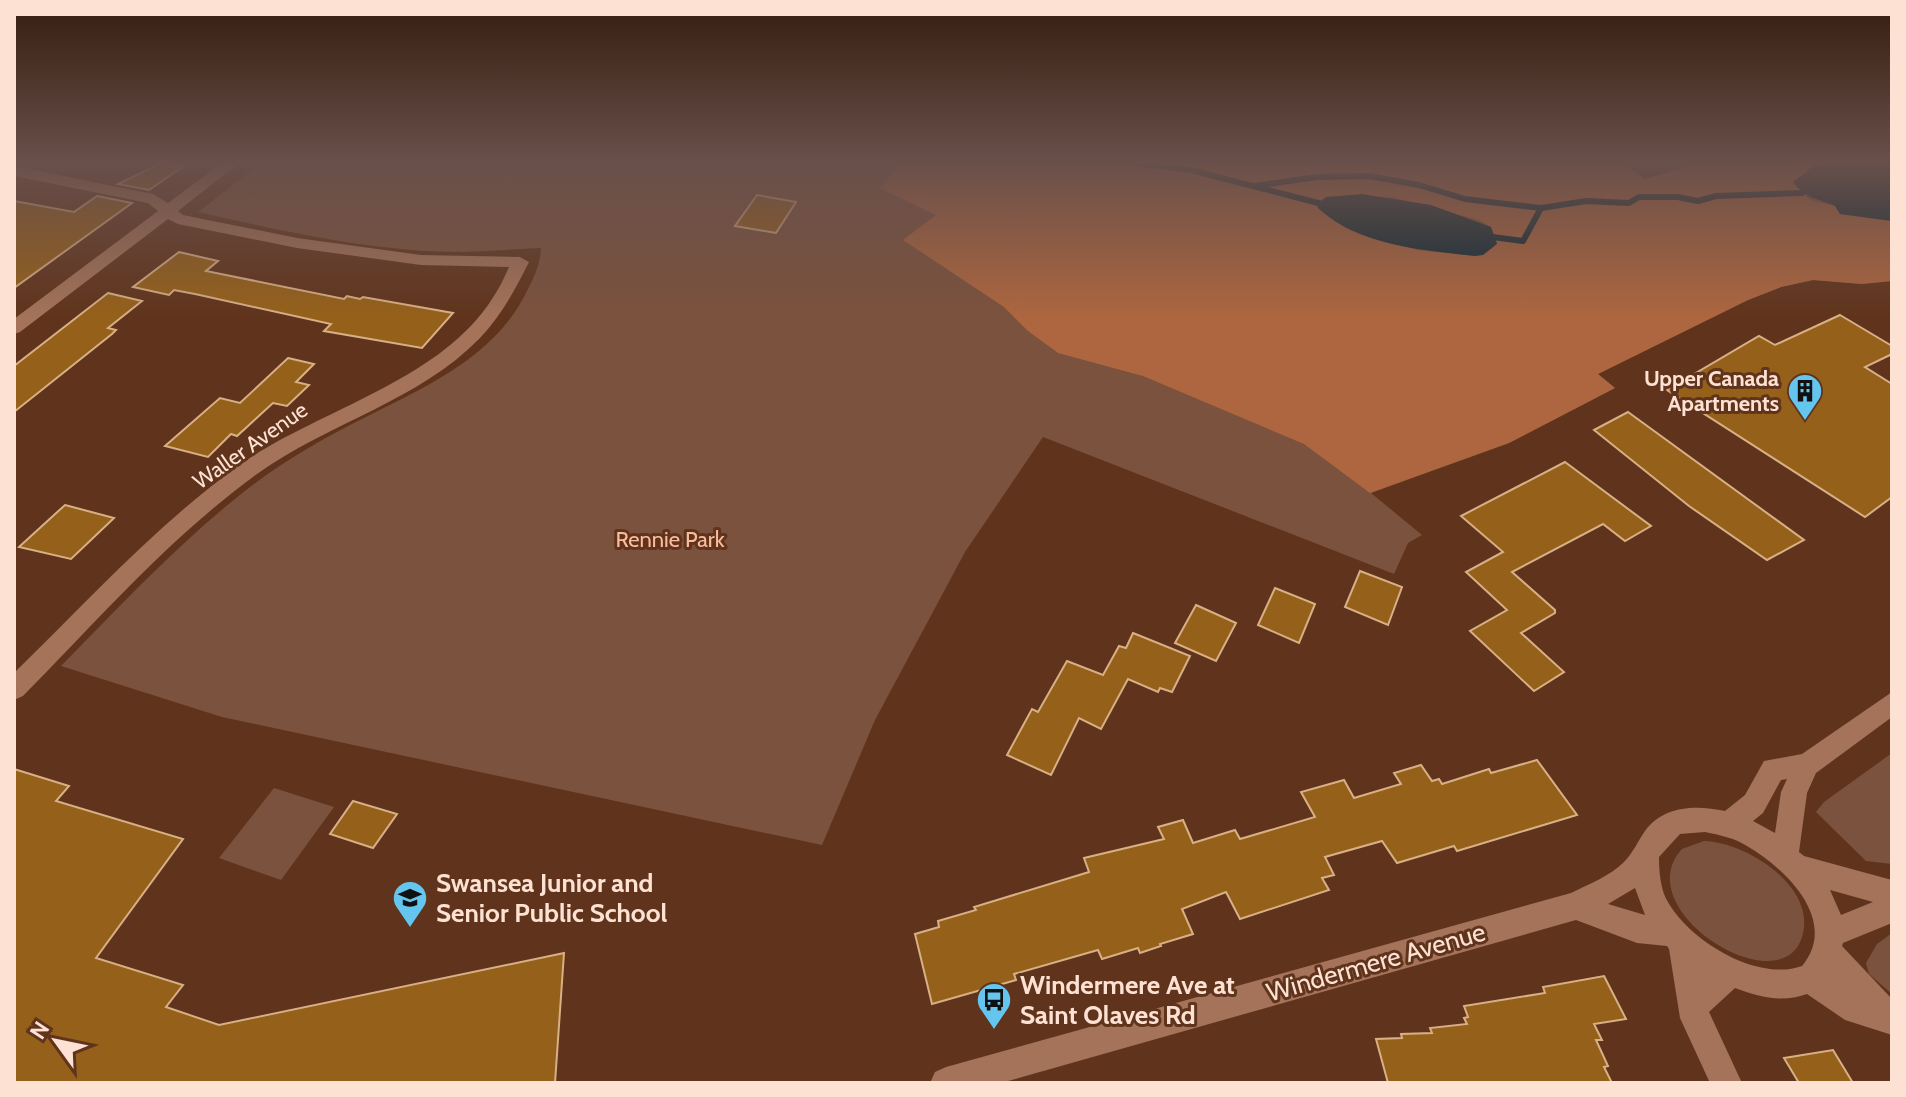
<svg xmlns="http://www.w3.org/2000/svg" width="1906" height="1097" font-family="Cabin,sans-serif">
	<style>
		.green { fill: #7b523d }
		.forest { fill: #ad663f; fill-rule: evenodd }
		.water { fill: #0b2a36 }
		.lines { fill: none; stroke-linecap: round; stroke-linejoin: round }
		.stream { stroke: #0b2a36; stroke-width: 6 }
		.building { fill: #95601a; stroke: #d8b086; stroke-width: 2 }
		.minor { fill: #a47359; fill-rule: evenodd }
		.labels { text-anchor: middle; stroke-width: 6; stroke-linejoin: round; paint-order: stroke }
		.poi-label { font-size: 22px; font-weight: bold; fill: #fde1d3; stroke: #60341c; text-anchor: end }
		.street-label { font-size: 22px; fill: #fde1d3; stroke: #60341c }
		.park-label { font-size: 22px; fill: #f9bc9e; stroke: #60341c }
		.near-poi-label { font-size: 26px; font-weight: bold; fill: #fde1d3; stroke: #60341c; text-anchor: start }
		.near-street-label { font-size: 26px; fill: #fde1d3; stroke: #60341c }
	</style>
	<rect width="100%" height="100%" fill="#60341c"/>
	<g class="green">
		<path d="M261 163H1624L1644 179 1701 163H1892V281L1862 284 1813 280 1781 287 1748 300 1598 374 1615 388 1509 443 1371 493 1422 535 1408 543 1394 574 1043 437 965 552 875 720 822 845 222 717 61 666C119 607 176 546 241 494 276 466 315 443 354 423 418 390 492 361 526 293 534 277 540 266 541 248 498 250 454 254 411 250 340 244 268 228 198 212Z"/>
		<path d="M1892 753V864L1866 861 1816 812 1824 802Z"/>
		<path d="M274 788 334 807 281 880 219 858Z"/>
		<path d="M1704 841C1746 842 1818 887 1802 937 1781 1006 1626 910 1682 849Z"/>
		<path d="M1892 933V994L1869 974 1866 963 1877 944Z"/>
	</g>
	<path class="forest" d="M896 163H1624L1644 179 1701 163H1818L1793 182 1810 200 1835 206 1840 214 1892 221V281L1862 284 1813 280 1781 287 1748 300 1598 374 1615 388 1509 443 1370 493 1304 444 1143 376 1058 353 1028 331 1004 307 903 240 936 215 879 188 897 170ZM1392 197 1479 220 1491 227 1497 243 1475 256 1417 250 1345 228 1318 208Z"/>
	<g class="water">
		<path d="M1818 163H1892V221L1840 214 1835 206C1817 198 1806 199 1793 182Z"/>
		<path d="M1362 194 1431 205 1491 227 1497 244 1483 255 1475 256C1422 250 1359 246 1318 208L1317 204 1326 197Z"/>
	</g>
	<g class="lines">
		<g class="stream">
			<path d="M1136 163 1191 170 1326 205"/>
			<path d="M1255 186 1317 177 1369 176 1419 185 1465 199 1541 208 1586 201 1629 203 1639 197H1678L1698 201 1716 196 1802 193"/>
			<path d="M1485 236 1523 241 1541 208"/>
		</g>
	</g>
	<g class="building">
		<path d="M161 163 184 166 149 190 118 184Z"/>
		<path d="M757 195 796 202 776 233 735 226Z"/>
		<path d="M97 196 132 203 14 288V201L74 212Z"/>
		<path d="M179 252 218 261 206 271 344 299 347 296 360 299 363 297 453 313 422 348 324 331 331 324 195 294 174 290 169 295 133 287Z"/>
		<path d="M108 293 142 301 108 328 116 330 112 334 14 412V366Z"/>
		<path d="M1840 315 1892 346V354L1865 367 1892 384V497L1865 517 1667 390 1759 336 1775 345Z"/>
		<path d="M288 358 314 364 296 382 309 385 287 406 273 403 237 436 231 434 208 457 165 446 220 398 240 403Z"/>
		<path d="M1628 412 1804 540 1767 560 1689 506 1594 430Z"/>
		<path d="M1565 462 1651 526 1625 541 1603 524 1512 572 1555 610V613L1521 633 1564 672 1534 691 1470 631 1507 610 1466 572 1503 552 1461 516Z"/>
		<path d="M65 505 114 518 71 559 19 547Z"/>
		<path d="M1360 571 1402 587 1388 625 1345 607Z"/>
		<path d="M1275 588 1315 604 1299 643 1258 625Z"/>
		<path d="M1196 605 1236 623 1216 661 1175 643Z"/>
		<path d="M1133 633 1190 656 1172 692 1160 688 1158 692 1128 679 1101 729 1079 718 1051 775 1007 755 1032 709 1038 712 1067 661 1103 675 1119 646 1126 648Z"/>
		<path d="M1537 760 1577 815 1457 851 1454 846 1397 863 1382 841 1325 857 1334 875 1322 878 1329 890 1240 919 1226 892 1182 909 1193 934 1160 944 1161 946 1140 953 1138 948 1102 959 1098 950 1014 974 1016 980 932 1004 915 934 939 927 938 921 976 910 974 907 1089 872 1084 858 1164 839 1158 827 1183 820 1193 843 1235 830 1240 839 1315 817 1301 792 1344 780 1354 798 1401 784 1394 773 1421 765 1432 781 1439 779 1442 784 1489 769 1491 773Z"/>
		<path d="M14 769 69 786 56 801 183 839 96 958 183 985 166 1007 219 1025 564 953 555 1083H14Z"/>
		<path d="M353 801 397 814 373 848 330 834Z"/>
		<path d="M1604 976 1626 1019 1594 1024 1602 1040H1596L1608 1066 1604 1067 1612 1083H1388L1376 1039 1402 1038 1401 1034 1432 1033 1430 1028 1467 1024 1464 1018 1468 1017 1464 1006 1545 993 1543 987Z"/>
		<path d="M1833 1050 1853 1083H1799L1784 1058Z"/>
	</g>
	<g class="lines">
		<g class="minor">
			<path d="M222 163H239L178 211 183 215 297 238 421 255 520 257 529 262C515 290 501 316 480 338 419 401 326 424 257 474 170 537 97 621 23 696L14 700V673C87 602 158 523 241 464 318 410 440 381 492 299 499 289 504 278 509 267L421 265 297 248 178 224 168 219 20 332 14 334V319L158 211 148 203 14 176V166L153 194 168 203Z"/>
			<path d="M1892 692V717L1816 773 1807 793 1799 852 1804 856 1892 880V923L1843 943 1842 946 1892 999V1035L1845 1020 1807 994C1782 1003 1759 997 1735 988L1709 1012 1742 1083H1710L1680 1018 1669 949 1667 946 1637 943 1576 920 1001 1083H930L935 1072 946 1067 1571 893C1589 884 1610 876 1624 862 1633 853 1638 841 1645 831 1664 805 1697 805 1725 811L1745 795 1764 761 1802 754ZM1787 779 1781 792 1775 833 1753 821 1763 813 1781 780ZM1705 832C1720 835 1734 838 1747 846 1785 868 1840 921 1802 966 1756 983 1682 937 1664 894 1660 882 1659 869 1659 857L1680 834ZM1635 888 1645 915 1608 904ZM1830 890 1873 902 1841 915Z"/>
		</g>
	</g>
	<linearGradient id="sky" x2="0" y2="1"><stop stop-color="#351d0f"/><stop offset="0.51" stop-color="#69504b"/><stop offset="1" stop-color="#69504b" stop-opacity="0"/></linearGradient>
	<rect width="1906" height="317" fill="url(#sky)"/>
	<defs>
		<symbol id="building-pin" viewBox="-11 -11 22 30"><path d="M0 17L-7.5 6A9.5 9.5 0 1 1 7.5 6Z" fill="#64c5ee" stroke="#60341c"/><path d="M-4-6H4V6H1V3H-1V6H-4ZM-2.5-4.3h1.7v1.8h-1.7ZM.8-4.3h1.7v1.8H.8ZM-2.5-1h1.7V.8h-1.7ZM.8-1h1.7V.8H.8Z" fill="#111"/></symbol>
		<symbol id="school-pin" viewBox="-11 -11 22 30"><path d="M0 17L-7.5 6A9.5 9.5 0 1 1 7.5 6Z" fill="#64c5ee" stroke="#60341c"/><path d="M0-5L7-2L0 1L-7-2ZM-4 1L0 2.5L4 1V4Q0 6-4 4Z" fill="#111"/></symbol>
		<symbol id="bus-pin" viewBox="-11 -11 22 30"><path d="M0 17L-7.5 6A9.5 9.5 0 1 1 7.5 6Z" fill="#64c5ee" stroke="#60341c"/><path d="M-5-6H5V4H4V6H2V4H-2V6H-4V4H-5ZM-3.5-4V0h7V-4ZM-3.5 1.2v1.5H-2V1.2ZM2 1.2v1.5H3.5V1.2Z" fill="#111"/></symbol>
	</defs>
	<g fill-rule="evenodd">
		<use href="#building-pin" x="1785" y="371" width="40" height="54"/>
		<use href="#school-pin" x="390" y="878" width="40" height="54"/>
		<use href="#bus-pin" x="974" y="980" width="40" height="54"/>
	</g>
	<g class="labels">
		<g class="poi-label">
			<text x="1779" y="386">Upper Canada<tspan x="1779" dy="25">Apartments</tspan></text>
		</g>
		<g class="street-label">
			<text transform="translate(250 445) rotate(-35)" y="8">Waller Avenue</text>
		</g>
		<g class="park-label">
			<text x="670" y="547">Rennie Park</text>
		</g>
		<g class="near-poi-label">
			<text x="436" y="892">Swansea Junior and<tspan x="436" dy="30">Senior Public School</tspan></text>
			<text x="1020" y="994">Windermere Ave at<tspan x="1020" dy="30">Saint Olaves Rd</tspan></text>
		</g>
		<g class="near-street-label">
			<text transform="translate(1376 962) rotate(-16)" y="9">Windermere Avenue</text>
		</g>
	</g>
	<rect width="1906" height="1097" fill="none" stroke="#fde1d3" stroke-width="32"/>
	<g transform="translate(56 1041) rotate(303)" stroke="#60341c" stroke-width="6" paint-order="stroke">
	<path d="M0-6L14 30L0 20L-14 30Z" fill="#fde1d3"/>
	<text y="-12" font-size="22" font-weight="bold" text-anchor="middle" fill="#fde1d3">N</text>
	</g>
</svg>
